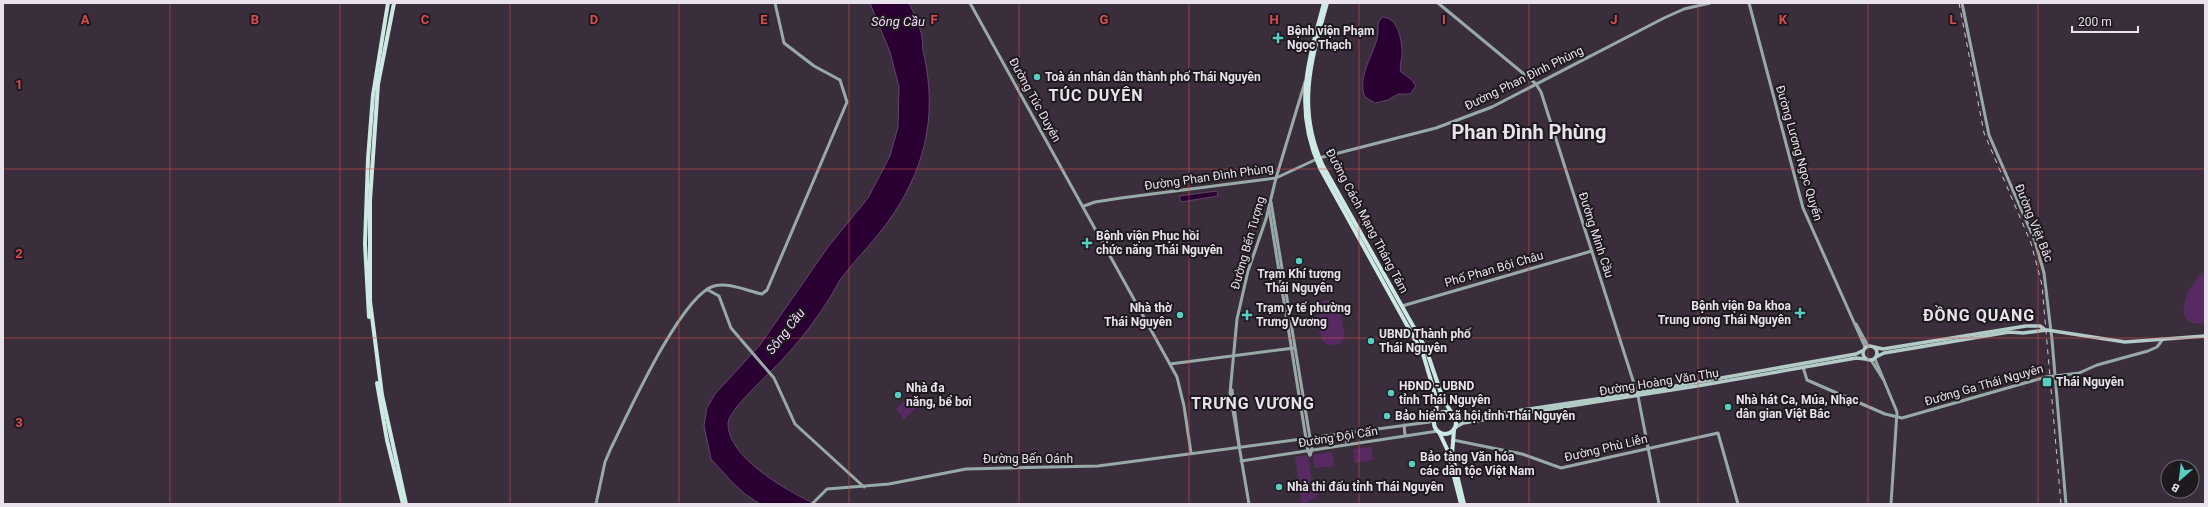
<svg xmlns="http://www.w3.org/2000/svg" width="2208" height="507" font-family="Roboto,sans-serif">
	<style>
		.green { fill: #572b61 }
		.water { fill: #2a0033; stroke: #63446a }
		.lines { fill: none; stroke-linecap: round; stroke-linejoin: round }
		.secondary { stroke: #98aaa7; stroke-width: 3 }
		.primary { stroke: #b3cbc7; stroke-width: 3.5 }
		.highway { stroke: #cce9e4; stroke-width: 4 }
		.rail { stroke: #cec6d1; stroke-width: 1; stroke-dasharray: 5 5; stroke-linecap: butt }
		.grid { fill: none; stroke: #da4d4f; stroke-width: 1; stroke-opacity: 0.55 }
		.poi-dot { fill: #58cec0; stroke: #1e191f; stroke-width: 1.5 }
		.labels { text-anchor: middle; stroke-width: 4; stroke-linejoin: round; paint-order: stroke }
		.poi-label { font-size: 12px; font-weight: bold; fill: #e9e1eb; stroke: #1e191f; text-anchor: start }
		.street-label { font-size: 12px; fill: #e9e1eb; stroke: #1e191f }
		.water-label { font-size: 13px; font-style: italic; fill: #f4d5fc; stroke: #1e191f }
		.district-label { font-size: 16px; font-weight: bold; letter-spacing: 1px; fill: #e9e1eb; stroke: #1e191f }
		.town-label { font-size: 20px; font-weight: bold; fill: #e9e1eb; stroke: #1e191f }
		.grid-label { font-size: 13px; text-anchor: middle; font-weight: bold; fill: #da4d4f; stroke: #1e191f; stroke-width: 4; stroke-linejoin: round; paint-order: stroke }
	</style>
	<rect width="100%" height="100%" fill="#3a2e3d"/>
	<g class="green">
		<path d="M2202 272 2205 274V324L2192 323 2186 319C2178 304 2192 284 2202 272Z"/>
		<path d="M1326 300H1333L1339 305 1345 337 1340 344 1329 345 1322 341C1320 329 1310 305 1326 300Z"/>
		<path d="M910 395 919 405 904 419 896 409Z"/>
		<path d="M1371 447 1373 460 1355 463 1353 449Z"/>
		<path d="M1332 452 1334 466 1315 468 1313 455Z"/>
		<path d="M1308 455 1312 481 1319 491 1317 497 1302 504 1295 457Z"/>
	</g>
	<g class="water">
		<path d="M870 3H909C913 11 921 29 922 37 923 43 922 49 924 55 938 119 924 173 885 226 872 243 856 259 843 276 837 283 834 292 829 299 815 321 799 342 782 360 771 372 729 409 728 423 727 458 788 491 815 504H760L745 494 731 481 711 459 704 426 707 408 715 394 760 345 828 247 868 198 890 156 898 127 899 87 890 52Z"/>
		<path d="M1383 17C1398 18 1402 40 1402 53 1402 60 1399 65 1401 72L1411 79 1416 86 1410 94H1398L1388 100 1375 103 1365 97C1357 78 1372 57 1377 39 1379 34 1377 27 1379 21Z"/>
		<path d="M1217 191 1218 196 1181 202 1179 196Z"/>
	</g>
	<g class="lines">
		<g class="secondary">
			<path d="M970 3 1177 377 1184 406 1191 453"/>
			<path d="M1438 3 1536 84 1541 92 1637 393"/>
			<path d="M1749 3 1803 208 1865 347"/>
			<path d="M1962 3 1989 135 2035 241 2044 273 2052 340 2066 504"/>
			<path d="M1271 202 1312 450 1310 455"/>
			<path d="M1084 206 1095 202 1121 198 1276 178 1319 158 1436 128 1492 107 1664 18 1684 9 1710 3"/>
			<path d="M1269 209 1308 451 1310 455"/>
			<path d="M708 290 719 296 731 328 774 378 795 424 864 487"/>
			<path d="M1402 306 1592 251"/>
			<path d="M1856 324 1868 346"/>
			<path d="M1875 359 1897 412 1891 504"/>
			<path d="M1871 360 1883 379"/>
			<path d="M1170 364 1294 348"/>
			<path d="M1803 367 1807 380 1885 414 1902 418 2046 377 2079 373 2097 365 2148 351 2157 347 2163 339"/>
			<path d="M1232 390 1239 445"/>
			<path d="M1638 396 1659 504"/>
			<path d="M1404 425 1405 435"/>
			<path d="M1345 432 1347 444"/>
			<path d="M1453 440 1522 454 1561 468 1718 433 1738 504"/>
			<path d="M1241 461 1438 431"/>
			<path d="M596 504 605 462 611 448C627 416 681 295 714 286 729 282 747 291 762 294L767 290 847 102 840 80 814 66 784 43 775 3"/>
			<path d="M812 504 827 489 889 484 966 469 1098 466 1430 422 1435 419"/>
			<path d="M1249 504 1230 393 1237 319 1248 271 1266 219 1276 178 1305 82"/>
		</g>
		<g class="primary">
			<circle cx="1870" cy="353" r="7"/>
			<path d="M1874 347 1883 349 2026 326H2040L2044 329"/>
			<path d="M1876 357 1884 353 2009 332 2023 333 2047 330 2125 342 2205 336"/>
			<path d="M1454 416 1463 419 1637 393 1856 354 1862 351"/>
			<path d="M1456 427 1463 423 1703 385 1856 358 1866 359"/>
		</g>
		<g class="highway">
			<path d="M394 3 378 84 370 200V301L382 395 406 504"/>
			<path d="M1324 3C1308 63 1293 108 1320 168L1423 354 1437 401 1436 417"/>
			<path d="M1327 3C1311 60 1296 109 1323 166L1426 349 1443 399 1453 415"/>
			<path d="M369 317 365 244 368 159 373 95 388 3"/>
			<path d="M377 383 387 440 403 504"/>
			<circle cx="1445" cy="423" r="11"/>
			<path d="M1454 430 1452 454 1464 504"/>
			<path d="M1439 432 1447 449 1461 504"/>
		</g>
		<path class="rail" d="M1959 3 1984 133 2031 243 2042 285 2061 504"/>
	</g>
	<path class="grid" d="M170 3V504M340 3V504M510 3V504M679 3V504M849 3V504M1019 3V504M1189 3V504M1359 3V504M1529 3V504M1698 3V504M1868 3V504M2038 3V504M3 169H2205M3 338H2205"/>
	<g class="poi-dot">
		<path d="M1276 32h4v4h4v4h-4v4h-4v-4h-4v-4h4z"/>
		<circle cx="1037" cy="77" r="4"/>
		<path d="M1085 237h4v4h4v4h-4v4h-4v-4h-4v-4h4z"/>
		<circle cx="1299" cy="261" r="4"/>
		<path d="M1798 307h4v4h4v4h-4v4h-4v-4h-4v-4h4z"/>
		<circle cx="1180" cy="315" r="4"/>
		<path d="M1245 309h4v4h4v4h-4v4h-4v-4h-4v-4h4z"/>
		<circle cx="1371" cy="341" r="4"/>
		<rect x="2042" y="377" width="10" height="10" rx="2"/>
		<circle cx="1391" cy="393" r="4"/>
		<circle cx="898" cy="395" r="4"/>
		<circle cx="1728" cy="407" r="4"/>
		<circle cx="1387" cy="416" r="4"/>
		<circle cx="1412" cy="464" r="4"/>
		<circle cx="1279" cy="487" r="4"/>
	</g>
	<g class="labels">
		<g class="poi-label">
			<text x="1287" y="35">Bệnh viện Phạm<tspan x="1287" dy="14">Ngọc Thạch</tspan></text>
			<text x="1045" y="81">Toà án nhân dân thành phố Thái Nguyên</text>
			<text x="1096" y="240">Bệnh viện Phục hồi<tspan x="1096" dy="14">chức năng Thái Nguyên</tspan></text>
			<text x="1299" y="278" text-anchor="middle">Trạm Khí tượng<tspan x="1299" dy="14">Thái Nguyên</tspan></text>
			<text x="1791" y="310" text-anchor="end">Bệnh viện Đa khoa<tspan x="1791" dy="14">Trung ương Thái Nguyên</tspan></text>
			<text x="1172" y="312" text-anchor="end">Nhà thờ<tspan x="1172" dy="14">Thái Nguyên</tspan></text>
			<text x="1256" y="312">Trạm y tế phường<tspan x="1256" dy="14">Trưng Vương</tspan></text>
			<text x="1379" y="338">UBND Thành phố<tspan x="1379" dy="14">Thái Nguyên</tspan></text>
			<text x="2056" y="386">Thái Nguyên</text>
			<text x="1399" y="390">HĐND - UBND<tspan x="1399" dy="14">tỉnh Thái Nguyên</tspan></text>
			<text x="906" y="392">Nhà đa<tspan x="906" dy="14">năng, bể bơi</tspan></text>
			<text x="1736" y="404">Nhà hát Ca, Múa, Nhạc<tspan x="1736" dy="14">dân gian Việt Bắc</tspan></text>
			<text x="1395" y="420">Bảo hiểm xã hội tỉnh Thái Nguyên</text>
			<text x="1420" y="461">Bảo tàng Văn hóa<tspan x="1420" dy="14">các dân tộc Việt Nam</tspan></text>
			<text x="1287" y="491">Nhà thi đấu tỉnh Thái Nguyên</text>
		</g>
		<g class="street-label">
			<text transform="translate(1524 78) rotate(-26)" y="4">Đường Phan Đình Phùng</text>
			<text transform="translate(1035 100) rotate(61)" y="4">Đường Túc Duyên</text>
			<text transform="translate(1799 153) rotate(74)" y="4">Đường Lương Ngọc Quyến</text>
			<text transform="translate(1209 177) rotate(-8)" y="4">Đường Phan Đình Phùng</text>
			<text transform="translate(1367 221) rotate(62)" y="4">Đường Cách Mạng Tháng Tám</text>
			<text transform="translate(2034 223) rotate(68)" y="4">Đường Việt Bắc</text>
			<text transform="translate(1596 235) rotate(72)" y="4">Đường Minh Cầu</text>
			<text transform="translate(1248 243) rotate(-74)" y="4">Đường Bến Tượng</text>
			<text transform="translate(1494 269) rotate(-16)" y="4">Phố Phan Bội Châu</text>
			<text transform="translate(1659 382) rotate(-9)" y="4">Đường Hoàng Văn Thụ</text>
			<text transform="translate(1984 385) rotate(-16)" y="4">Đường Ga Thái Nguyên</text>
			<text transform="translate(1338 437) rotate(-9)" y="4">Đường Đội Cấn</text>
			<text transform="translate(1606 448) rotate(-13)" y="4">Đường Phù Liễn</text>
			<text x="1028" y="463">Đường Bến Oánh</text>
		</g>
		<g class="water-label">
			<text x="898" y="26">Sông Cầu</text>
			<text transform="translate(785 331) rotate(-52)" y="5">Sông Cầu</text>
		</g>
		<g class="district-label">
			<text x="1096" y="101">TÚC DUYÊN</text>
			<text x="1979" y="321">ĐỒNG QUANG</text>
			<text x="1253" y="409">TRƯNG VƯƠNG</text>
		</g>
		<g class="town-label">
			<text x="1529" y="139">Phan Đình Phùng</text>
		</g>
	</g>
	<g class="grid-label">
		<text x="85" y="24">A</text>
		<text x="255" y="24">B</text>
		<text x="425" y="24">C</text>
		<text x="594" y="24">D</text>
		<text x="764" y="24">E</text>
		<text x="934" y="24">F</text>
		<text x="1104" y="24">G</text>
		<text x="1274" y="24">H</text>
		<text x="1444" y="24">I</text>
		<text x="1614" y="24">J</text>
		<text x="1783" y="24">K</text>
		<text x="1953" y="24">L</text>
		<text x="19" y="89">1</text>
		<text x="19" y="258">2</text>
		<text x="19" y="427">3</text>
	</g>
	<rect width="2208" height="507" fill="none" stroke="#e9e1eb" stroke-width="8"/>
	<g transform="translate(2180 479) rotate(208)"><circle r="19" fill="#1e191f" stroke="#6f6971"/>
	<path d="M0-3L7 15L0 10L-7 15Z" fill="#58cec0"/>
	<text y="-6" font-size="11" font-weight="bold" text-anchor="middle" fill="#e9e1eb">B</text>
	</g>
	<path d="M2072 26v6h66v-6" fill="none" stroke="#e9e1eb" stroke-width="2"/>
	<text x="2078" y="26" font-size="12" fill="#e9e1eb" stroke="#1e191f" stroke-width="3" paint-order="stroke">200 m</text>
</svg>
